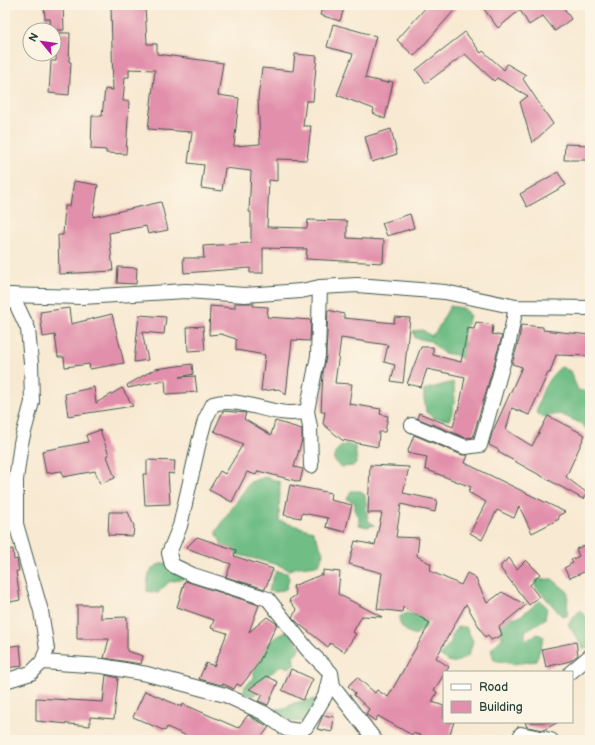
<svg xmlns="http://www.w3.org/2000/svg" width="595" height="745" font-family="'Balsamiq Sans',sans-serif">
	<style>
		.forest { fill: #6fbd86; stroke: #477d5d }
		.building { fill: #e28fab }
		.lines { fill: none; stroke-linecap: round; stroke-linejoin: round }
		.street-casing { stroke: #40574c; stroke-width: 16 }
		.street { stroke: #fff; stroke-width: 14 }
	</style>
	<rect width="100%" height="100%" fill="#fcf5e5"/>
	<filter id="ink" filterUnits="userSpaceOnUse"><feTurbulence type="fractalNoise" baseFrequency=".025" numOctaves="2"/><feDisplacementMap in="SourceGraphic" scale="8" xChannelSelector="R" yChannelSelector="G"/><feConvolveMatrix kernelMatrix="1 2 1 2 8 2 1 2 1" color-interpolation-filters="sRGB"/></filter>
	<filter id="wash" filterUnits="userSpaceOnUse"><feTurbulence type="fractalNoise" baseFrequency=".012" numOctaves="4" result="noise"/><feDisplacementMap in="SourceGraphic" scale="16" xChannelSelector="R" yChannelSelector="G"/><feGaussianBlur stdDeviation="0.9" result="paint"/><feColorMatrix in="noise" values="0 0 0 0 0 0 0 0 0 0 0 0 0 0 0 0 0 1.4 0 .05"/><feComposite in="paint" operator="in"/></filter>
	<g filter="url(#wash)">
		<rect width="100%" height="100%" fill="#f8e9d2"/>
		<g class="forest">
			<path d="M450 306 463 308 470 316C465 330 459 341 469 354L463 360 456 355 443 353 430 341 415 338 413 331 423 330 431 336 437 330Z"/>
			<path d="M561 367 570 371 578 390 586 392 590 398V433L580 423 560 414 542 417 536 413C541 394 545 380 561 367Z"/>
			<path d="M453 382C456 395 455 407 449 420L434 418 426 412 424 398V390Z"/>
			<path d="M346 444 355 447 357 462 353 466 341 467 334 460C334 451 338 448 346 444Z"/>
			<path d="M265 477 280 482 279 521 313 531 323 553 319 565 298 567 289 570 278 565 225 551 216 532 250 482Z"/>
			<path d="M351 491H361L365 495 368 521 375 525 367 527 359 525V516L355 512V503L347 499Z"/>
			<path d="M176 562 189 564 192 571 183 579 169 582 158 593 147 591C147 568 153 563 176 562Z"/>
			<path d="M276 571 287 573 289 579 286 589 276 592 268 591Z"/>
			<path d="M552 579 568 592 567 616H562L535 586 536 580Z"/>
			<path d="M540 601 547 607 545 619 525 631V640L538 634 544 637 536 661 513 664 494 660 491 649 502 638 501 617H519Z"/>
			<path d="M580 610 590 621V649L583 648 568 624Z"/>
			<path d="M407 613 427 618 426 627 415 635C405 631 400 628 399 617Z"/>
			<path d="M457 627H466L473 641 469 655C456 663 453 666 440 655L451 642 452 636Z"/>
			<path d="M288 631 301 647 293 657 295 665 288 668 282 665 273 672 263 677 260 690 253 696 243 693 245 686 254 678V660L274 638Z"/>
			<path d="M316 699 314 722 256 720 253 716V711L257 708 284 709 294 703Z"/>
		</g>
		<g id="blocks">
			<g class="building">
				<path d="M44 5H63L64 30H51L50 19H45Z"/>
				<path d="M111 5H145L147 44H157V54L223 63 218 95 239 98 234 146 260 144 258 98 262 68 293 71 295 54 317 56 313 101H306L303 126H311L307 160 277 159V181L269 180 267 227 307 228 308 220 347 221V238L384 240 383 263 306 259 307 249 263 248V273H250V268L184 273 183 258H204L203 246 251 243V212H249L251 171 225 168 222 191 201 188 204 165 188 163 192 132 148 129 155 70 129 69V77H125L123 101H129L126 154 106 153V150L91 149 92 116H102L105 89 113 90Z"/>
				<path d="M323 5H345L340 21 320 15Z"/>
				<path d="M428 5H459L414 56 397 40Z"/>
				<path d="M481 5H562L571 19 555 31 543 16 529 25 520 10 498 28Z"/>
				<path d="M333 24 376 36 365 78 388 83 389 81 393 82 385 119 373 113 374 109 337 95 353 54 327 47Z"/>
				<path d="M465 32 481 53 483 51 504 70 507 64 526 75 523 79 553 124 532 143 520 102 528 96 497 78 494 81 465 54 426 83 416 70Z"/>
				<path d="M57 33H70L69 62H71L69 95 49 93 51 61H56Z"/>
				<path d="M391 129 397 154 372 162 365 137Z"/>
				<path d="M565 144 590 145V160H564Z"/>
				<path d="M558 172 566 185 527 207 520 194Z"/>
				<path d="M74 181 98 185 93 217 161 202 168 230 148 234 146 226 109 233 113 271 59 274 58 235H63L65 206H70Z"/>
				<path d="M410 214 414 228 387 236 382 223Z"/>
				<path d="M118 267 137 268 136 284 117 283Z"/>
				<path d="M235 303H253V306L268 307 267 317 311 320 310 341 292 340 286 395 279 389 261 391 265 355 236 350V339L221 334 209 335 210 306 235 308Z"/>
				<path d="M69 308 71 324 112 314 124 363 90 369 89 364 65 367 64 357H58L55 335 43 337 40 312Z"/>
				<path d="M328 310 344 314V318L394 323 395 317 410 318 403 383 391 381 395 365 384 362 388 345 341 338 335 383 352 384 349 404 381 409 380 414 388 416 385 432H379L378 447 342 440 323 424 325 412H321L323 372 326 356Z"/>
				<path d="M139 315 166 317 164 334 142 332 148 360 134 362Z"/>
				<path d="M476 322 493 325 492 334 502 336 473 437 466 438 417 418 419 413 453 427 461 399 465 377 427 369 421 387 407 384 421 347H433V355L461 362 468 328 474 329Z"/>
				<path d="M521 325 543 327V330L590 335V356L556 355 550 373H548L529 415 512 408 506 430 532 446 548 416 585 435 566 477 587 493 583 499 498 452 499 450 489 445 492 433 522 367 512 364 519 340Z"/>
				<path d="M203 326 205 350 188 351 187 327Z"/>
				<path d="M192 364 193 374 179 377 195 376 197 392 166 394 165 380 128 388 127 385 155 369Z"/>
				<path d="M94 387 96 403 122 388 133 406 68 416 65 394Z"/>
				<path d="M223 411 246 413 244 419 271 435 275 421 302 429V440L294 467 303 469 300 482 258 471 256 475 247 472 232 502 209 490 220 471 225 474 243 444 214 431Z"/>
				<path d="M100 430 109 455 107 456 115 478 100 484 95 471 63 477 62 471 46 473 42 451 88 442 86 435Z"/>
				<path d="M414 435 462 455H468L465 463 565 512 558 516 559 519 532 533 519 506 514 518 497 510 482 540 470 533 486 502 468 492 471 487 425 469 427 457 407 453Z"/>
				<path d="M147 460 175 461 174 474 168 473 170 504 145 505 143 474H147Z"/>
				<path d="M370 465 409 467 403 493 437 500 435 512 401 504 396 537 419 538 417 556 431 564 430 571 461 585 467 573 475 577 487 603 502 592 526 605 499 627 502 635 491 640 488 635 485 637 466 604 436 658 449 667 434 690 437 692 432 702 444 706V722H454L448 740H434L413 733 412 735 378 716 375 721 366 714 369 709 354 695 355 693 348 686 357 677 375 693 377 690 388 697 430 623 403 607 402 612 377 609 382 573 349 564 355 541 375 545 382 513H368Z"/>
				<path d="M290 485 331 493 330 500 352 505 345 532 326 527 328 518 302 513 301 518 284 515Z"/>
				<path d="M109 512H128L134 526 133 536 108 535Z"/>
				<path d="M197 537 236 550 234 556 273 569 265 589 226 577 231 564 186 548Z"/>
				<path d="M590 543V580L586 571 570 578 564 568 573 563 571 560 579 556 576 549Z"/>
				<path d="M13 549 14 560 17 559 19 571H16L20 600 5 603V550Z"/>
				<path d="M509 558 517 569 526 560 540 574 530 585 539 597 529 605 501 569V565Z"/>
				<path d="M323 570 340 572 338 594 382 617 362 616 353 632 356 634 344 652 330 643 328 647 299 624 292 617 297 610 289 600 296 595 293 586 323 574Z"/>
				<path d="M185 581 259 605 249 632 267 617 277 624 258 664 241 686 237 684 234 689 223 684 222 685 199 679 206 663 214 666 227 633 211 628 214 620 177 607Z"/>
				<path d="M77 605H101V618L127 617V651L143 656 141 664 104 658 109 639H77Z"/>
				<path d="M576 642 578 655 570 661 546 667 542 649Z"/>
				<path d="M20 645 22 666 5 668V647Z"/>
				<path d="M291 669 313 679 303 700 282 690Z"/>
				<path d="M106 675 118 678 114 719 90 717V726L36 721V698L103 702Z"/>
				<path d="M267 676 278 682 268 705 258 701 263 695 249 689Z"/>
				<path d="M145 691 182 707 183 704 238 728 248 715 269 727 259 740H196L167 727 165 731 133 717Z"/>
				<path d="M323 715 334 717 332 732 317 729Z"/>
				<path d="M525 722H558L544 730 527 727Z"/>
			</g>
		</g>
	</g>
	<g filter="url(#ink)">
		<use href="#blocks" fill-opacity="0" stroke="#40574c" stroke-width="1"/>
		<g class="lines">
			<defs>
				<g id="street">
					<path d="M320 287 318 356 307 411C275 420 242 395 213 404L205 420 199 442 180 526 169 553 172 565 193 575 268 599 307 649 331 673 333 686 375 740"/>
					<path d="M5 295 82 297 186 291 245 295 301 291 320 287 357 285 445 292 516 307 590 308"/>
					<path d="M307 411 310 427 311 466"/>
					<path d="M412 425 465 447 480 445 509 342 516 307"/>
					<path d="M42 662 102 666 147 674 225 695 264 713 286 729 300 731 306 727 316 711 325 696 330 675"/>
					<path d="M571 672 590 656"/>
					<path d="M5 681 31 673 42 662 47 649 41 611 16 524V480L21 443 32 402 31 363 28 329 12 295"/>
					<path d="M521 734 551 740"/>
				</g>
			</defs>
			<use href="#street" class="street-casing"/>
			<use href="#street" class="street"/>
		</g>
	</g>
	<rect width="595" height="745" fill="none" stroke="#fcf5e5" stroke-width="20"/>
	<rect x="443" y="671" width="130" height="52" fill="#fcf5e5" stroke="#a4ab9e"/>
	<rect x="451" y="684" width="20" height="6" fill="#ffffff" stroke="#a4ab9e"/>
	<text x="479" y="691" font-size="12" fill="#1f3d34">Road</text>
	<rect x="451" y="701" width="20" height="12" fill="#e28fab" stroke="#a4ab9e"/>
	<text x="479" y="711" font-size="12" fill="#1f3d34">Building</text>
	<g transform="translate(42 42) rotate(299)"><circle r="19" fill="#fcf5e5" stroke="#a4ab9e"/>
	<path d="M0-3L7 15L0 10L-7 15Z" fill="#b5179e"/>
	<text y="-6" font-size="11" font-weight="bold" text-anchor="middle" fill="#1f3d34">N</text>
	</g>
</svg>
